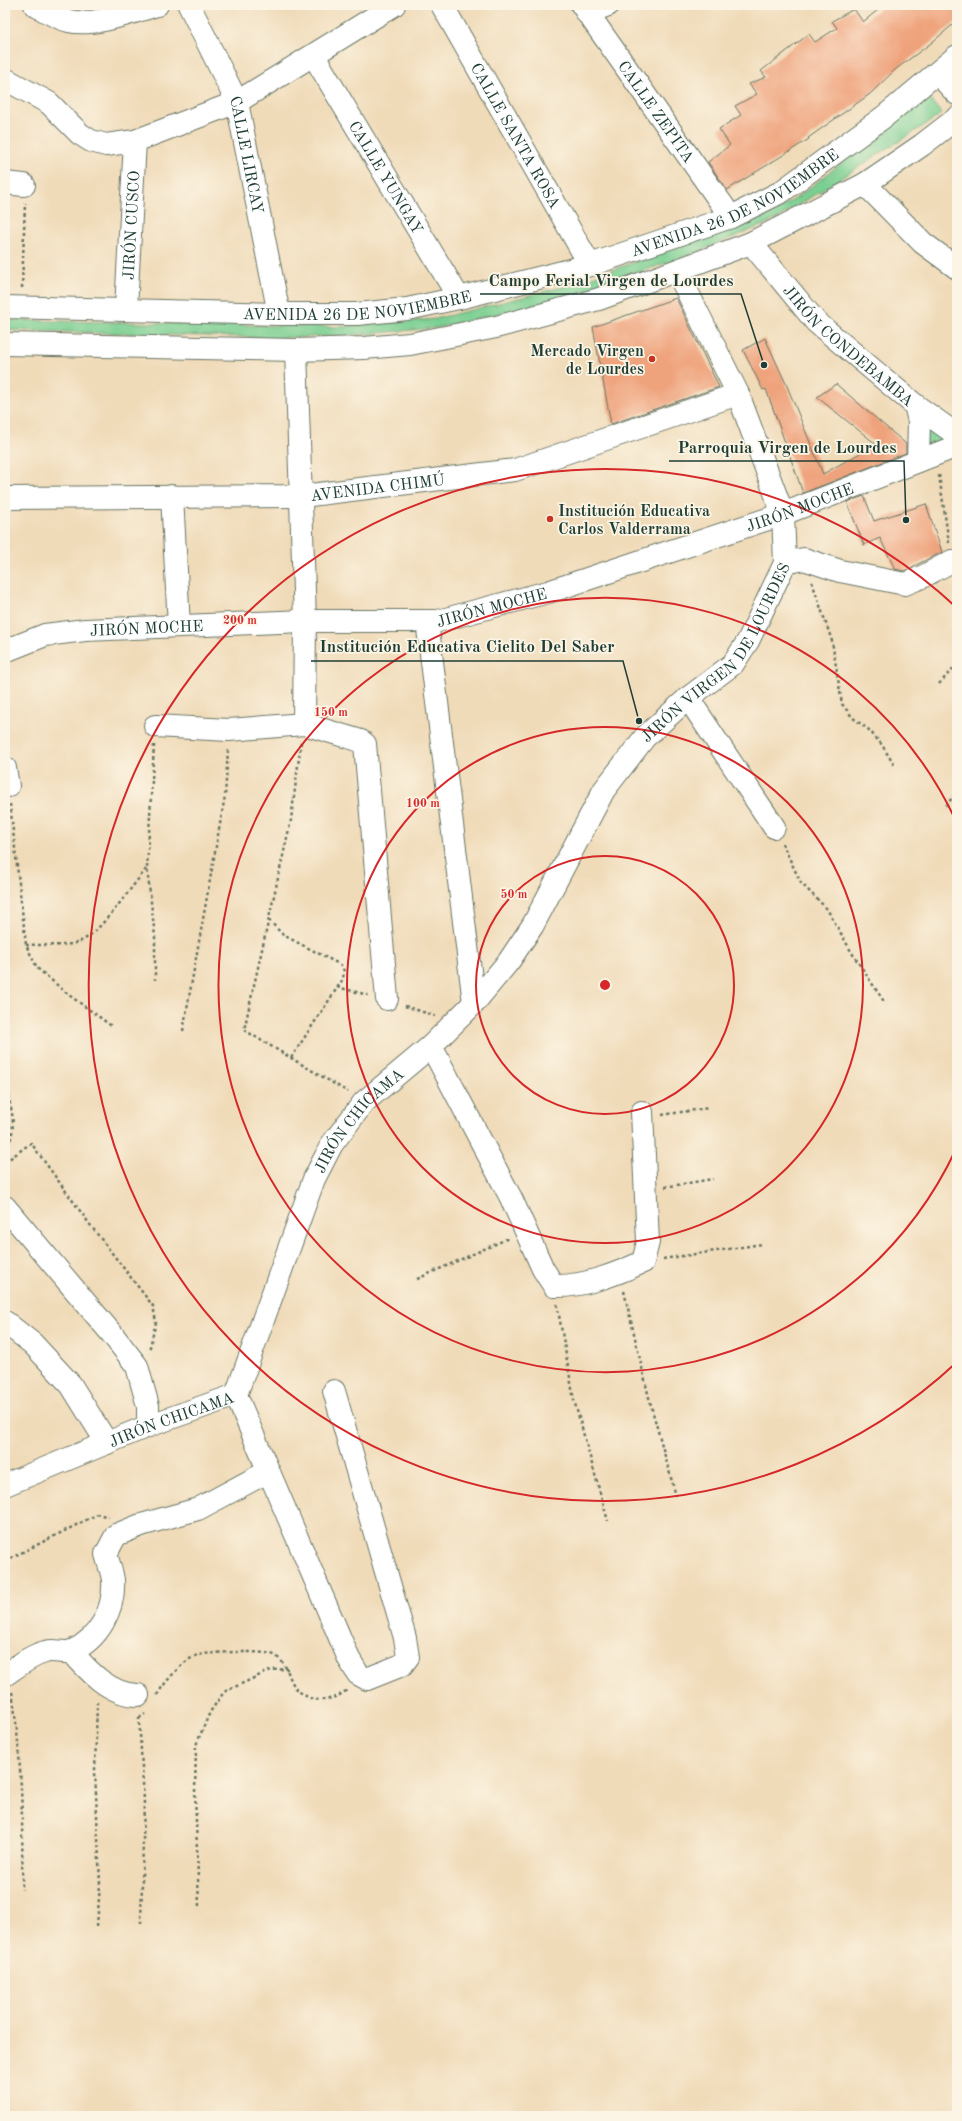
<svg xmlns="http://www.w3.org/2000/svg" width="962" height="2121" font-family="'Old Standard TT',serif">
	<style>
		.green { fill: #7acf92; stroke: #4c8663 }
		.building { fill: #efa37b }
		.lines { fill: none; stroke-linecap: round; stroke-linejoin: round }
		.minor-casing { stroke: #687463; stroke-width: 24 }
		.major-casing { stroke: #687463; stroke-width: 24 }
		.path { stroke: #687463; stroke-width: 2.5; stroke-dasharray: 3 3; stroke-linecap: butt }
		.minor { stroke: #fff; stroke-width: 22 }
		.major { stroke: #fff; stroke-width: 22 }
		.ring { fill: none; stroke: #d62828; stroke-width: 2 }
		.poi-dot { fill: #c8321e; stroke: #fcf5e5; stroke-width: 1.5 }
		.labels { text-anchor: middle; stroke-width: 3.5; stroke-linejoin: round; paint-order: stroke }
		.street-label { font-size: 16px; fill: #1f3d34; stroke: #fcf5e5 }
		.poi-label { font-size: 16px; font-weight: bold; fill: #1f3d34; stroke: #fcf5e5; text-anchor: end }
		.centre { fill: #d62828; stroke: #fcf5e5; stroke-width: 2 }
		.ring-label { font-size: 12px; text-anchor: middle; font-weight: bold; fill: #d62828; stroke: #fcf5e5; stroke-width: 3.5; stroke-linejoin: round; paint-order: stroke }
		.leader { fill: none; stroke: #1f3d34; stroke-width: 1.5 }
		.callout-dot { fill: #1f3d34; stroke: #fcf5e5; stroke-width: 1.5 }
		.callout-label { font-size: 17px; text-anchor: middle; font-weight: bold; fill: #1f3d34; stroke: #fcf5e5; stroke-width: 3.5; stroke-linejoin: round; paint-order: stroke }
	</style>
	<rect width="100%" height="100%" fill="#fcf5e5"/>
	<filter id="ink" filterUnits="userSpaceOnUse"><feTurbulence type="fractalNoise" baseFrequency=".025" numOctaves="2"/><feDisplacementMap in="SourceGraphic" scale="8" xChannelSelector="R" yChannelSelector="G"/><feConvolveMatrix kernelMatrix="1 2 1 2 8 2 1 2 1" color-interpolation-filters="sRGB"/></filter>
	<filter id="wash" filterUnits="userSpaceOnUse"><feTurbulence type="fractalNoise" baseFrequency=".012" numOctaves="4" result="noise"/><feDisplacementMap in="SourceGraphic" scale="16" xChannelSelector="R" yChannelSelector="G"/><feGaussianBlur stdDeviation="0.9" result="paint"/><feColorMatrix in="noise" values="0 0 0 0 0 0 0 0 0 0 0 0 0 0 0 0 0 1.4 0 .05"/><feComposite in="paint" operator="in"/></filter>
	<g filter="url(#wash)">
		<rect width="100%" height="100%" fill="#f0dbb9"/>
		<g class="green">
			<path d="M927 96 942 114 775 220 698 252 568 297 437 328 339 336 274 338 5 330V320L338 327 435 319 563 287 767 216 798 197Z"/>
			<path d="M926 421 952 441 922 448Z"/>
		</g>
		<g id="blocks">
			<g class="building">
				<path d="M884 5H957V21L930 44 896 69 870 94 808 138 809 139 727 190 708 162 730 145 719 129 741 115 735 106 757 94 749 84 766 77 761 71 809 34 815 42 837 28 832 21 854 9 863 22Z"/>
				<path d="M676 298 719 387 611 424 593 327Z"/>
				<path d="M765 338 787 386 823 474 876 444 817 397 836 384 906 444V453L803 493 766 389 763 390 743 350Z"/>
				<path d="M864 496 874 521 926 504 942 552 904 571 895 569 880 538 864 545 847 502Z"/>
			</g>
		</g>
	</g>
	<g filter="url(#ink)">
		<use href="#blocks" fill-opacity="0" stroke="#687463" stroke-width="1"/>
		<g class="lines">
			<defs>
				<g id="minor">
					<path d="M35 5C45 11 56 18 69 21 94 27 133 12 157 5"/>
					<path id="s1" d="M189 5 237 102 279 314"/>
					<path id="s2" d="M442 5 590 265"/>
					<path id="s3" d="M582 5 731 217"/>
					<path d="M587 13 608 5"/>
					<path id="s4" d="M314 56 459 298"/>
					<path d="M938 74 957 94"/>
					<path d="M5 79 49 103 80 134 91 141 106 145 135 141 237 102 394 5"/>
					<path d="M5 183 24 185"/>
					<path d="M865 184 923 243 957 268"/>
					<path id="s5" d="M751 243 816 322 915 405 957 435"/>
					<path id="s6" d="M126 309 135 141"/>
					<path d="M296 350 305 621 304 724"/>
					<path d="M915 405 919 421 918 461"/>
					<path d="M172 496 179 626"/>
					<path id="s7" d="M5 498 302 496 515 470 738 394"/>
					<path d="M785 563 804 559 840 571 905 584 922 577 952 561"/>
					<path d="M427 621 474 1003"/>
					<path id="s8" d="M5 651 45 635 85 630 305 621H438L548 592 783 514 957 446"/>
					<path d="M688 698 774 827"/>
					<path d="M155 726 229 730 304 724 361 741 365 744 387 999"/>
					<path d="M5 768 8 786"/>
					<path d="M431 1046 511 1198 543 1269 554 1286C584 1287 616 1274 643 1262L648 1242 642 1112"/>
					<path d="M5 1207 112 1334 137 1366 148 1406V1426"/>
					<path d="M5 1322 33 1344 71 1385 107 1443"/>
					<path d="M236 1395 349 1659 358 1674 367 1679 402 1665 408 1657 405 1638 334 1391"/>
					<path id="s9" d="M5 1485 148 1426 236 1395 314 1179 332 1144 364 1102 431 1046 474 1003 509 961 533 925 604 790 645 737 688 698 733 664 748 641 785 563 783 514 738 394 677 271"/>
					<path d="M71 1651C88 1671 110 1695 138 1695"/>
					<path d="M5 1675C18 1666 30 1656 45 1652 53 1649 64 1654 72 1651 99 1639 115 1609 113 1580 112 1572 108 1562 106 1554L116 1535 141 1525 198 1509 267 1472"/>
				</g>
				<g id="major">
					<path id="s10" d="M5 307 279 314H357L407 309 459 298 590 265 731 217 781 192 885 116 957 56"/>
					<path d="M5 344 296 350 364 348 410 344 496 327 599 299 751 243 865 184 922 145 957 118"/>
				</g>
			</defs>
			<use href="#minor" class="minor-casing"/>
			<use href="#major" class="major-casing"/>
			<g class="path">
				<path d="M22 288 25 203"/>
				<path d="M939 475 949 543"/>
				<path d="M812 582 832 641 842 704 853 718 869 730 882 745 894 765"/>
				<path d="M939 684 957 664"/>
				<path d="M301 742 291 820 244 1030 348 1092"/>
				<path d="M154 745 147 868 155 936V980"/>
				<path d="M10 804 26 945 37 968 69 995 113 1027"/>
				<path d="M946 806 957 791"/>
				<path d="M782 843 801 883 827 909 852 953 885 1003"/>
				<path d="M269 920 283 935 341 965 344 971 343 979 291 1058"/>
				<path d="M26 945C43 944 66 948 81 941 100 933 132 886 147 868"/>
				<path d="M337 987 368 995"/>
				<path d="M405 1006 435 1016"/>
				<path d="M183 1031 225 796 228 750"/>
				<path d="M5 1084C11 1109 19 1127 5 1152"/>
				<path d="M662 1115 708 1108"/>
				<path d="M5 1162 31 1143 91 1226 153 1306 156 1322 149 1351"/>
				<path d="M665 1187 713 1179"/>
				<path d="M663 1259 762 1244"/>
				<path d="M417 1279 509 1238"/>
				<path d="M624 1291 650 1402 676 1496"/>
				<path d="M557 1304 574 1400 608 1521"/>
				<path d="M5 1561 98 1514 109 1517"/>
				<path d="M12 1692C22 1758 23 1824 22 1890"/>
				<path d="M157 1695C164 1683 184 1659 198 1655 210 1652 265 1650 274 1655 290 1665 287 1678 296 1688 310 1704 331 1703 347 1690"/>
				<path d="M139 1717 144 1800 141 1923"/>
				<path d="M139 1718 145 1714"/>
				<path d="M199 1906 195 1793 196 1745 210 1712 224 1692 271 1670 288 1669"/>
				<path d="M97 1926 100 1884 95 1771 97 1702"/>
			</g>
			<use href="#minor" class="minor"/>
			<use href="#major" class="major"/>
		</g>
	</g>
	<g class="ring">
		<circle cx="605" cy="985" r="129"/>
		<circle cx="605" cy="985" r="258"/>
		<path d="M956 1149A387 387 0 1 1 956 821"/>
		<path d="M957 1362A516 516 0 1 1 957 608"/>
	</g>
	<g class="poi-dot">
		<circle cx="652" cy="359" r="4"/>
		<circle cx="550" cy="519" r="4"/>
	</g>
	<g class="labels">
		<g class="street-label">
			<text dy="6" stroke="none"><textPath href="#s3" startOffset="130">CALLE ZEPITA</textPath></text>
			<text dy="6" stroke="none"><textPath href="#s2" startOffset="150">CALLE SANTA ROSA</textPath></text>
			<text dy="6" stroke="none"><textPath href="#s1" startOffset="162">CALLE LIRCAY</textPath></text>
			<text dy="6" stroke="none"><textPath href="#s4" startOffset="141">CALLE YUNGAY</textPath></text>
			<text dy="6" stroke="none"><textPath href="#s10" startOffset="749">AVENIDA 26 DE NOVIEMBRE</textPath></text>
			<text dy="6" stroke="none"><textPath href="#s6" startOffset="84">JIRÓN CUSCO</textPath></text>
			<text dy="6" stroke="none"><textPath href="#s10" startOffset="353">AVENIDA 26 DE NOVIEMBRE</textPath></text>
			<text dy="6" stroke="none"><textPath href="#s5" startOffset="142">JIRÓN CONDEBAMBA</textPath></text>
			<text dy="6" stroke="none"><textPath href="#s7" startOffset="373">AVENIDA CHIMÚ</textPath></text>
			<text dy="6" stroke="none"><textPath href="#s8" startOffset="816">JIRÓN MOCHE</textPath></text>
			<text dy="6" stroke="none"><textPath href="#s8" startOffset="492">JIRÓN MOCHE</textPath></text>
			<text dy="6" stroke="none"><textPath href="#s8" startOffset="145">JIRÓN MOCHE</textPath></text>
			<text dy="6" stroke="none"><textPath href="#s9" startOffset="1148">JIRÓN VIRGEN DE LOURDES</textPath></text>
			<text dy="6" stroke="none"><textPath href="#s9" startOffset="552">JIRÓN CHICAMA</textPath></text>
			<text dy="6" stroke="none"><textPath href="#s9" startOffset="179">JIRÓN CHICAMA</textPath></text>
		</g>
		<g class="poi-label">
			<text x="644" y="356">Mercado Virgen<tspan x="644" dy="18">de Lourdes</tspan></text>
			<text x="558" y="516" text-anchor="start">Institución Educativa<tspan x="558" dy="18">Carlos Valderrama</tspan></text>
		</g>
	</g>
	<circle cx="605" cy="985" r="6" class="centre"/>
	<g class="ring-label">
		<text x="240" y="624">200 m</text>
		<text x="331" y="716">150 m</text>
		<text x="423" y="807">100 m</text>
		<text x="514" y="898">50 m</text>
	</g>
	<path class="leader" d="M764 365L741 294H480M906 520L904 461H669M639 721L623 661H311"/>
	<g class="callout-dot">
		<circle cx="764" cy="365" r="4"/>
		<circle cx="906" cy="520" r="4"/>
		<circle cx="639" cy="721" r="4"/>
	</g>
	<g class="callout-label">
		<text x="611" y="286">Campo Ferial Virgen de Lourdes</text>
		<text x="787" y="453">Parroquia Virgen de Lourdes</text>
		<text x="467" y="652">Institución Educativa Cielito Del Saber</text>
	</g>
	<rect width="962" height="2121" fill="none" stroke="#fcf5e5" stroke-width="20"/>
</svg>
